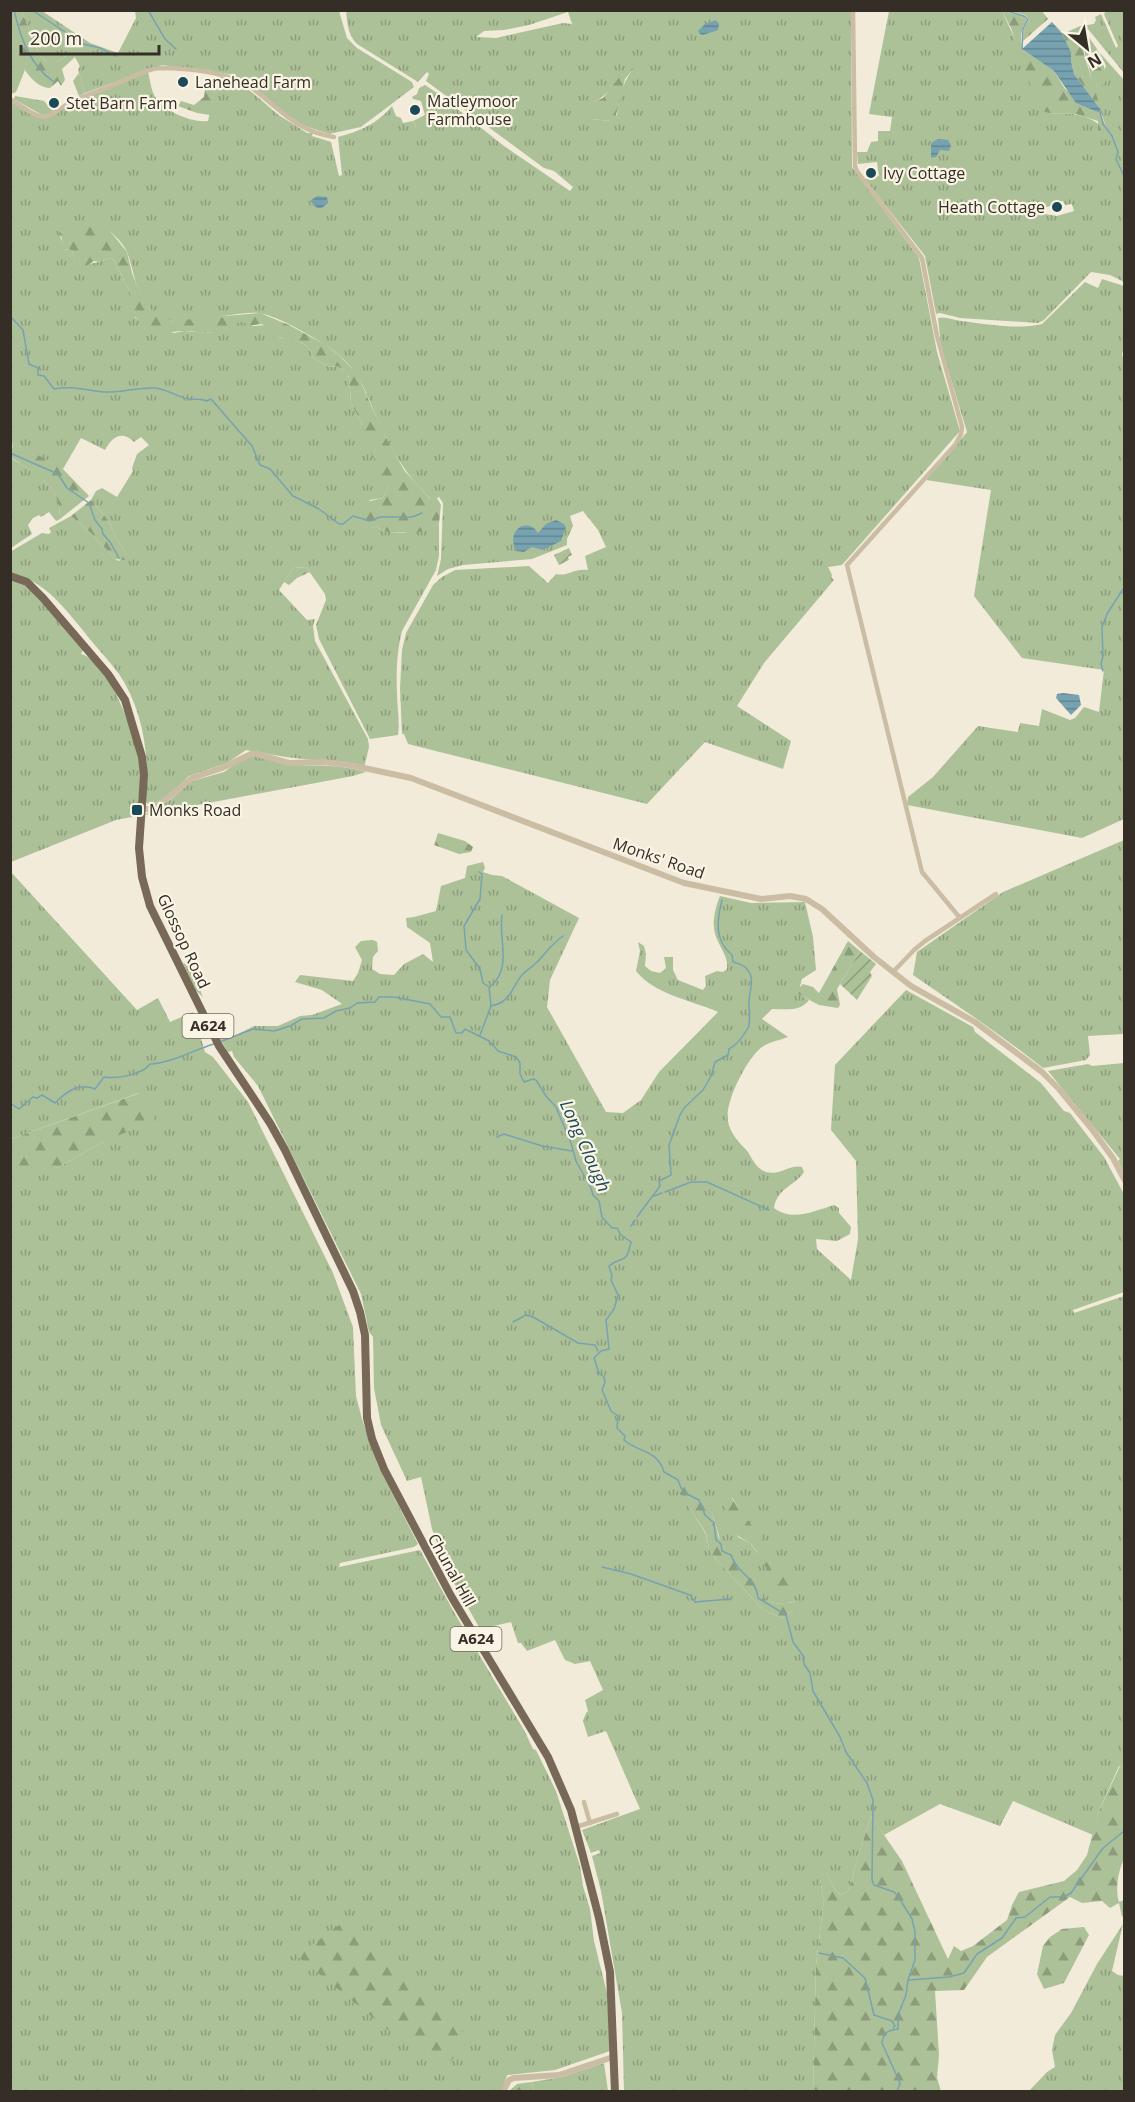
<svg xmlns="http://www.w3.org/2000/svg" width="1135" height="2102" font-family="'Open Sans',sans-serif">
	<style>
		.grass { fill: url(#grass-tufts); fill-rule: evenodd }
		.forest { fill: url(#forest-firs) }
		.garden { fill: url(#garden-furrows) }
		.water { fill: url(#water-rules) }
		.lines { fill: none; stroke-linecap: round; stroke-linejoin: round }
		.stream { stroke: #77a3b0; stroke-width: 1.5 }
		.minor { stroke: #cabda4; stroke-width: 4.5 }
		.tertiary { stroke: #cabda4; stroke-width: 6 }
		.primary { stroke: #786857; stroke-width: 8 }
		.poi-dot { fill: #1b4958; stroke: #faf4e5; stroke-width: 2 }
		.labels { text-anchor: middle; stroke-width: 4.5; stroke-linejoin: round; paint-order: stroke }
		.shield { fill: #faf4e5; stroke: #70695f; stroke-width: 1.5 }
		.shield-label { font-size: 15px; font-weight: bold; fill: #352e26 }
		.poi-label { font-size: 16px; fill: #352e26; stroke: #faf4e5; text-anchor: start }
		.street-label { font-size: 16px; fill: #352e26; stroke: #faf4e5 }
		.water-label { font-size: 18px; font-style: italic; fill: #1b4958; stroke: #faf4e5 }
	</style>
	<defs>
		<pattern id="grass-tufts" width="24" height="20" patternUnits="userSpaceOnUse" patternTransform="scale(1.5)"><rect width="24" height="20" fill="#acc198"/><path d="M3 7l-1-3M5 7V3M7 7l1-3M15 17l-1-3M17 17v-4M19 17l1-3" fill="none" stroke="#8d9d7c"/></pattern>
		<pattern id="forest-firs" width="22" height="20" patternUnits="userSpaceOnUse" patternTransform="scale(1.5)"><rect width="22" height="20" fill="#acc198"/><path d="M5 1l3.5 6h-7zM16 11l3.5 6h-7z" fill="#8d9d7c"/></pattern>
		<pattern id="garden-furrows" width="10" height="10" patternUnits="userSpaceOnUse" patternTransform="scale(1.5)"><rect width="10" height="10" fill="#acc198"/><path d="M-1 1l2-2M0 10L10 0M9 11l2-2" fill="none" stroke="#8d9d7c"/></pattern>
		<pattern id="water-rules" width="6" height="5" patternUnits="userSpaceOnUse" patternTransform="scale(1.5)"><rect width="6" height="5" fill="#77a3b0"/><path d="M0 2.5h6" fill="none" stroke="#62858f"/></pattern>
	</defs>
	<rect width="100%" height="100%" fill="#f2ebd9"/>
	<g class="grass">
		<path d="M346 10 851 11 852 167 919 258 937 352 960 431 842 565 828 567 832 575 831 577 834 580 764 663 737 706 791 741 783 769 705 742 647 804 408 744 404 734H402L400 688 402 650 406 633 433 585 442 577 455 570 529 566 548 583 556 574C568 577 573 568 588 570L585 556 606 547 598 530 583 511 570 516 573 526 567 539V545L532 559 463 565 448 569 437 576 441 559 443 503 439 497 437 498 441 505 435 503C414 484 399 463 386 438 371 409 365 377 339 355 323 342 278 315 258 313 228 310 181 333 155 314 136 301 135 272 127 252 124 244 116 237 110 231L60 236 63 243V249L72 250 76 264C84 266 102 262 109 258L114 260 131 295V306L136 310 135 318 174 333 184 331 210 333 227 328 236 322 244 321 253 326 266 325 273 328 280 338C296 340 309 341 313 358L329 367 337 366 346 372 349 378 351 403 362 424 388 488 383 498 370 500 362 511 357 524 359 529 376 527 389 533 415 532 439 524V556L436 570 402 631C397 650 396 673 397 692 397 707 400 721 398 735L370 739 319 639 316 625 326 600 325 594 306 567 293 568 279 590 307 620 315 619 313 626 315 641 368 739 369 747 365 764 364 766 286 757 246 750 227 763 189 776 169 795 152 805H149L145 801C151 760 143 709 119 674 107 658 93 644 81 628 61 604 43 580 11 574L10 552 42 533 49 534 51 532 49 528 71 516 93 535 115 559 119 561 127 554 119 543 108 520 91 500 96 491 102 488 117 497 133 471 132 468 137 454 149 445 141 437 134 442C122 430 112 437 105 450L81 438 63 469 13 443 11 450V102L37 117 148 72C150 79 151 89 154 95 163 111 191 123 208 121L218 76C245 81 259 100 280 116 289 122 299 127 307 133H313L312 136 331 142 339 176 342 175 338 137C360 131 377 124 392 106L396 116 401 118 403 123 413 121 416 127 427 120 437 93 504 146 570 191 573 187 554 171 544 168 426 81 429 74 427 72 418 82 357 44C348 36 347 22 346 10ZM568 12 572 24 563 23 496 38 476 37 484 31 504 30 529 25ZM633 69C623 83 618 97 617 115L610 121 592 119 594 102C611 94 616 78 633 69Z"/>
		<path d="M25 11H42L90 43 118 53 136 18 135 11H339L347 38 357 48 412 82 414 87 361 127 329 134 302 125 281 110 249 83 230 74 162 65 85 93 78 70 80 66 72 52 56 63H48L40 56 22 12Z"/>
		<path d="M889 11H1002L1049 113C1078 114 1090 113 1110 135 1103 120 1099 106 1094 91 1091 85 1092 78 1090 72 1086 56 1081 43 1080 26L1094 24 1096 20 1095 17 1101 14 1116 48 1118 46 1104 14 1106 11H1124V73L1088 29 1085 40 1097 86 1106 66 1100 53 1124 80V282L1110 275 1091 272 1044 320 1038 323 960 318 940 313 936 314 925 256 865 179 879 176 877 162 858 164 857 152H867L871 142 878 141V131H890L892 117 869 114ZM1063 201 1065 205 1072 204 1074 211 1057 216 1045 214 1042 209Z"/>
		<path d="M10 34 25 70 16 92 11 94Z"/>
		<path d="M1102 279 1124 286V352L1122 353 1124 364V819L1082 838 907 805 908 797 933 777 978 726 1018 732 1020 723 1039 726 1042 709 1070 720 1075 718 1084 707 1099 712 1104 670 1022 658 974 596 991 490 926 480 967 432 941 346 938 318C945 316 954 320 961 321 986 324 1017 330 1042 324L1085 282 1098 288Z"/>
		<path d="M10 457C36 476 60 482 60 519L56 521 49 512 41 517 39 515 33 518 28 525 32 534 11 548Z"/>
		<path d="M11 579 30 588 83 650 81 654C110 661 136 738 140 765 142 783 137 799 137 816L116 820 11 862Z"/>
		<path d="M246 756C263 755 276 764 292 765 317 766 341 764 366 772L353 776 144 815 170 800 192 781 224 772Z"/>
		<path d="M1124 840V1034L1088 1036 1090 1055 1086 1060 1043 1068C1001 1035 957 1005 913 975L917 952 1003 892Z"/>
		<path d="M483 862 485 868 483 872 492 875 502 876 579 918 550 980 547 1007 606 1112 623 1113 641 1100 659 1072 718 1012C691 1000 655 995 636 971L640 951 638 942 644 946 646 954 645 966 651 971 660 973 666 968 664 957H673V970L678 980 703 990 706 986 705 976 717 971 723 972 727 969C729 954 715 943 714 928 713 918 716 905 720 896L751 903 805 902 813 937 816 970 802 979 798 994 809 1000C800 1012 786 1009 772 1009L762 1019 788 1037C780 1040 769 1042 762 1047 747 1058 724 1103 728 1121 730 1134 740 1143 748 1152 751 1157 754 1163 758 1167 774 1182 788 1163 802 1167L804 1172C795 1186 777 1188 774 1208 793 1222 814 1211 834 1205L839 1208V1213L851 1227 850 1234 837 1241 816 1239 817 1249 851 1280 858 1239 856 1161 831 1130 835 1065 906 990 973 1027 975 1032 1041 1083 1064 1111 1070 1113 1104 1157 1124 1194V1292L1073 1310 1074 1313 1124 1296V1767L1119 1766 1098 1813 1093 1835 1013 1801 1000 1826 940 1804 884 1835 871 1816 854 1869 853 1878 847 1892 840 1895 833 1887 827 1873 820 1880 824 1900 816 1965 813 2091H624L622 2013 601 1891 592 1856 600 1853 599 1850 591 1853 582 1830 640 1809 606 1731 588 1737 583 1721 586 1713 588 1711 585 1700 603 1690 590 1661 575 1664 565 1660 555 1640 527 1651 521 1643H518L511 1622 480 1629 448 1572 432 1529 421 1477 407 1481 381 1425 374 1388 373 1337 369 1332 361 1294 258 1086 234 1057 232 1051 228 1052 220 1039 232 1037 254 1026H278L300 1016 312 1015 342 1004 322 990 295 982 300 975 353 981 358 973 362 960 355 947 361 941 373 940 377 942 378 951 373 957 372 969 380 974 394 975 404 964 423 954 433 962 430 943 407 927 406 918 414 917 436 911 441 886 465 878 467 866ZM676 1486 712 1513 723 1549C734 1555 731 1558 738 1567 742 1573 750 1577 755 1583 759 1586 758 1591 761 1595 769 1606 785 1604 796 1601L792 1611 783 1618 763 1610 715 1558 709 1549 706 1534ZM732 1497 743 1516 763 1560 750 1543 738 1537Z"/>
		<path d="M11 872 137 1010 158 998 170 1022 193 1012 205 1052 213 1057 248 1102 333 1273 353 1327 356 1396 362 1419 378 1466 418 1544 414 1547 340 1563 339 1567 420 1550 455 1614 524 1730 533 1749 536 1750 556 1791 580 1866 583 1886 590 1909 594 1941 607 1993 610 2051 555 2070 507 2075 502 2091H11L10 1167 12 1173 59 1167 103 1142 139 1093 11 1139Z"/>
		<path d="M183 963 190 965 203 997 193 988Z"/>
		<path d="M1124 1063V1172L1118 1161 1120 1159 1048 1071 1088 1064 1092 1066Z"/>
		<path d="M1123 1924 1112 1971 1118 1975 1124 1976V2091H1029L1047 2072 1055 2067 1052 2050 1055 2035 1071 2013 1097 1964Z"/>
		<path d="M604 2063 608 2091H534L532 2082 562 2077Z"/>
	</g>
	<g class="forest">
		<path d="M11 10 25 11 22 12 40 56 48 63H56L72 52 75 57 62 69 65 80 61 86 58 81 50 88C28 87 15 53 11 34 9 27 10 18 11 10Z"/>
		<path d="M1002 11H1009V13L1024 16 1027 20C1021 30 1020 37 1022 49L1054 71 1065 89 1089 108 1100 113 1110 135 1108 139H1105L1098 131V121L1076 114 1049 113 1039 110 1011 28Z"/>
		<path d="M1010 11H1042L1048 19 1023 41 1024 29 1029 19 1025 15Z"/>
		<path d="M1052 22 1062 32H1067L1080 26 1084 54 1101 110 1074 74 1071 61V52L1063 35Z"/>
		<path d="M1086 34C1098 48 1105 61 1106 81L1100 87 1097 86 1087 54Z"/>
		<path d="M634 68 625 79 615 119 610 121 592 119 591 111 594 102 603 98 621 75Z"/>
		<path d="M79 73 85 93 79 96 73 81Z"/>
		<path d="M214 80H217L210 115 197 113 178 106 181 101 194 105 204 97 205 89Z"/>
		<path d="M425 85 437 93 427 121 416 127 413 121 425 115 421 101 413 99 412 97 417 94 419 88Z"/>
		<path d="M15 96 44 101 53 111 42 115 14 99Z"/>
		<path d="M65 221 110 231 127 252 132 273 141 296 155 314 172 321 260 313 289 325 324 344 340 356 357 374 385 436 404 470 429 498 441 505 439 524 412 535 405 532 389 533 376 527 359 530 356 521 358 512 362 511 366 502 383 498 388 488 370 451 362 424 351 403 349 377 342 369 337 366 329 367 313 358C306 330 279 349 272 328L261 324 247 326 244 321C234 323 227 330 217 332 208 334 198 332 189 331 173 330 160 336 142 330L140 321 134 316 136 311 131 306V295L114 260 109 258 100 262 94 261 83 268 77 269 72 250 63 249 62 238 59 233Z"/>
		<path d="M13 443 60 466 89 496 60 519C60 482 36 477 11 457Z"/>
		<path d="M91 500 108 520 119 543 127 554 125 560 115 559 93 535 71 516Z"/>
		<path d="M306 567 310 572 297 578 289 585 284 582 293 568Z"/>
		<path d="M438 833 465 841 473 847 471 852 459 854 434 845Z"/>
		<path d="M848 941 860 951 837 989 840 1005 838 1008 819 1005 798 994 799 988 803 984 813 987 819 993Z"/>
		<path d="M140 1093 155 1120 103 1142 59 1167 35 1173H12L11 1139Z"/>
		<path d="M683 1484 712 1513 719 1538 723 1542 724 1549C734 1555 731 1558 738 1567 743 1573 750 1577 756 1583 759 1586 759 1591 762 1595 769 1606 785 1604 797 1601L792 1611 783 1618 763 1610 715 1558 709 1549 706 1533 675 1486Z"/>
		<path d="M731 1497 797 1588 793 1592C772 1590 764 1558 751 1544 747 1540 740 1539 737 1534 730 1524 726 1515 723 1504Z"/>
		<path d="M1120 1766 1124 1767V1859C1118 1871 1115 1890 1119 1902L1124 1900V1915L1122 1917 1119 1903 1110 1908 1102 1901 1082 1903 1070 1897 987 1957 964 1990 935 1991 939 2055 937 2078 941 2091H813L816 1965 824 1900 820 1880 822 1872 827 1873 833 1887 840 1895 847 1892 853 1878 854 1869 871 1816 902 1861 948 1959 954 1946 961 1951 973 1946 1007 1920 1012 1905 1019 1892 1064 1881 1077 1870 1087 1855 1098 1813Z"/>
		<path d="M342 1923 471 2040 440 2072 297 1956Z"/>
		<path d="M1084 1927 1089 1935 1064 1983 1044 1989 1037 1974 1043 1946 1050 1937 1062 1929Z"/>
		<path d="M532 2082 534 2091H509L517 2084Z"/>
	</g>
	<g class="garden">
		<path d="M569 548 572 555 568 557 569 560 559 565 554 555Z"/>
		<path d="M860 951 876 964 870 972 872 976 857 1000 840 984Z"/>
	</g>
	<g class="water">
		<path d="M716 20 719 24 718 30 703 35 700 34 698 31 705 24Z"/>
		<path d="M1052 22 1063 35 1071 52V61L1074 74 1101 110 1100 113 1076 103 1054 71 1022 49Z"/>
		<path d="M938 139 948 140 951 145 949 151 940 150 936 157 931 158V143Z"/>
		<path d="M317 196 327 197 328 203 322 208H317L310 201Z"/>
		<path d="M556 520 564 524 566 527 561 541 543 550 532 547 524 552 516 551C505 530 528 516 538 533L546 524Z"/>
		<path d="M1063 693 1079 695 1081 705 1071 715 1056 698 1057 694Z"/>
	</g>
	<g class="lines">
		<g class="stream">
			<path d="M14 10C20 36 30 66 53 81"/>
			<path d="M32 10 83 44 100 48 116 56"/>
			<path d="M148 10 165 39 176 49"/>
			<path d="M1010 10V12L1024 16 1028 19 1023 29 1022 49"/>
			<path d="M1100 112 1103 124 1112 136 1118 152 1116 159 1124 176"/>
			<path d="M10 316 23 330 29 364 38 368V375L44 376 54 389C73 385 87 391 105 392 121 393 138 387 155 388 167 389 177 397 189 399 196 400 201 398 207 401L211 399 252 446 260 465 270 469 293 496 319 509 339 524H343L353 516 370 521 380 517H412L422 513"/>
			<path d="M10 453 58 474 67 488 89 503 95 520 102 529 103 534 110 542 119 558"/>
			<path d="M1124 588 1121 592 1124 594"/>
			<path d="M1103 671 1101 664 1103 656 1102 627 1107 614 1121 592"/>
			<path d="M479 872 482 874 480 899 464 926 466 950 480 969 483 983 489 987 491 1006 480 1035"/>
			<path d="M490 987C513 968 498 939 502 915"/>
			<path d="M491 1006C512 1002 512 986 522 975 528 969 535 965 540 959 548 950 553 943 563 936"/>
			<path d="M222 1041 253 1029 274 1031 290 1026 302 1019 324 1018 336 1011 350 1008 357 1003 375 1002 379 997H394L430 1004 441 1017H450L456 1033H462L465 1029 489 1041 498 1051 516 1057 520 1063V1074L524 1082 533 1079 536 1080 546 1096 556 1107 571 1143 576 1161 591 1188 593 1195 599 1201 602 1217 612 1228H617L621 1235 631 1242C626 1267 621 1255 609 1266L612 1276 611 1280 618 1295 614 1309 606 1320 609 1349 601 1351 594 1358 599 1373 604 1377 605 1382 602 1390 611 1411 618 1416 617 1428 625 1436 624 1440C639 1453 657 1449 664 1472L678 1480 681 1488 687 1494 699 1500 705 1515 714 1523 716 1540 721 1544 722 1551 731 1555C738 1575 756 1577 758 1598L786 1615 793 1642 804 1657V1664L810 1673 813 1691 840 1737 846 1752 867 1783 873 1800 872 1880 874 1885 894 1892 898 1896 912 1919 915 1932V1960L908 1980 906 1995 898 2015V2029C888 2031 884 2031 882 2043L900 2083 897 2092"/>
			<path d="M10 1103 19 1109 33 1097 37 1098 42 1095 55 1103C66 1092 79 1082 95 1089L104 1077C117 1079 142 1075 150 1064 172 1063 193 1050 214 1044"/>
			<path d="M497 1137 504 1134 542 1146 572 1151"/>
			<path d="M665 1192 691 1182H707L769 1210"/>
			<path d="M654 1196 662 1193"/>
			<path d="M637 1217 660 1186 659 1181 671 1175 669 1145 680 1115 684 1108 703 1090 711 1076 715 1062 728 1055 729 1049C737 1045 744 1035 748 1028 751 1021 749 1011 749 1004 748 992 757 979 746 968 743 965 737 963 733 962L732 955C714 941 717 920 722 900"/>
			<path d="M631 1226 635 1220"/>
			<path d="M513 1322 526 1315 533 1317 578 1343 595 1345 598 1351"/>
			<path d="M602 1567 631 1574 690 1595 695 1602 730 1599"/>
			<path d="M819 1953 843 1958 865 1978 874 2015 892 2021 895 2026 893 2028"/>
			<path d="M909 1980 949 1977 964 1973 977 1954 1002 1938 1016 1918 1025 1917 1050 1897H1064L1071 1893 1103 1848 1124 1831"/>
		</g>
		<g class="minor">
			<path d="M853 10 855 166 857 171 922 258 937 336 962 427 961 434 955 445 847 565 922 872 960 918"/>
			<path d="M10 99C20 104 32 116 43 117 52 117 63 106 71 102 86 95 102 90 118 83 131 78 145 69 160 68 186 68 228 72 249 86 279 107 294 131 334 137"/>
			<path d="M893 972 914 950 925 941 996 894"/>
			<path d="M584 1802 590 1823"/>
			<path d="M576 1827 617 1814"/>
		</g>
		<g class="tertiary">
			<path d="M141 809H149L161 803 192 778 222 768 251 754H257L289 763 324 762 350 765 411 778 684 883 761 899 790 896 806 899 822 909 874 957 911 986 975 1022 1042 1072 1059 1089 1091 1128 1113 1158 1124 1179"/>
			<path d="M503 2092 509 2080 514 2078 559 2075 613 2057"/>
		</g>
		<path class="primary" d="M10 576 27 582 43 598 108 674 125 700 142 757 144 775 139 848 142 877 150 906 219 1046 270 1123 285 1150 353 1291 360 1312 365 1335 367 1418 372 1439 384 1469 451 1596 548 1757 571 1810 599 1918 610 1972 615 2092"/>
	</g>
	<g class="poi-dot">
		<circle cx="183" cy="82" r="6"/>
		<circle cx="54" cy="103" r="6"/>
		<circle cx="415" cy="110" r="6"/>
		<circle cx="871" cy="173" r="6"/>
		<circle cx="1057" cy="207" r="6"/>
		<rect x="131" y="804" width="12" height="12" rx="3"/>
	</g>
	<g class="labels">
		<g class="shield">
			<rect x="182.5" y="1014" width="51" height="24" rx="4.5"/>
			<rect x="450.5" y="1627" width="51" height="24" rx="4.5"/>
		</g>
		<g class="shield-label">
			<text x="208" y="1031">A624</text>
			<text x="476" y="1644">A624</text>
		</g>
		<g class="poi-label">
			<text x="195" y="88">Lanehead Farm</text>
			<text x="427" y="107">Matleymoor<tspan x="427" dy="18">Farmhouse</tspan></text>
			<text x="66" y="109">Stet Barn Farm</text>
			<text x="883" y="179">Ivy Cottage</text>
			<text x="1045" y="213" text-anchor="end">Heath Cottage</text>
			<text x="149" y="816">Monks Road</text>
		</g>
		<g class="street-label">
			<text transform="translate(659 858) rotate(19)" y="6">Monks' Road</text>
			<text transform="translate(184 941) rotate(65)" y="6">Glossop Road</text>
			<text transform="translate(452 1570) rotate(61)" y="6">Chunal Hill</text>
		</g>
		<g class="water-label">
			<text transform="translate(585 1146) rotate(66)" y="6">Long Clough</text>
		</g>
	</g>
	<rect width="1135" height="2102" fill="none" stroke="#352e26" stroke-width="24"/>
	<g transform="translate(1087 48) rotate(150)" stroke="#faf4e5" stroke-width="4.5" paint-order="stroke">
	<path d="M0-4.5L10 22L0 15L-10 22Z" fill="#352e26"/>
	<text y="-9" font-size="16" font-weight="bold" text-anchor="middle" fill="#352e26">N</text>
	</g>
	<path d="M21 45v9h138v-9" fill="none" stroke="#352e26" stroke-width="3"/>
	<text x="30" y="45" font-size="18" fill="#352e26" stroke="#faf4e5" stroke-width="4.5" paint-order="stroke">200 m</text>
</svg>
